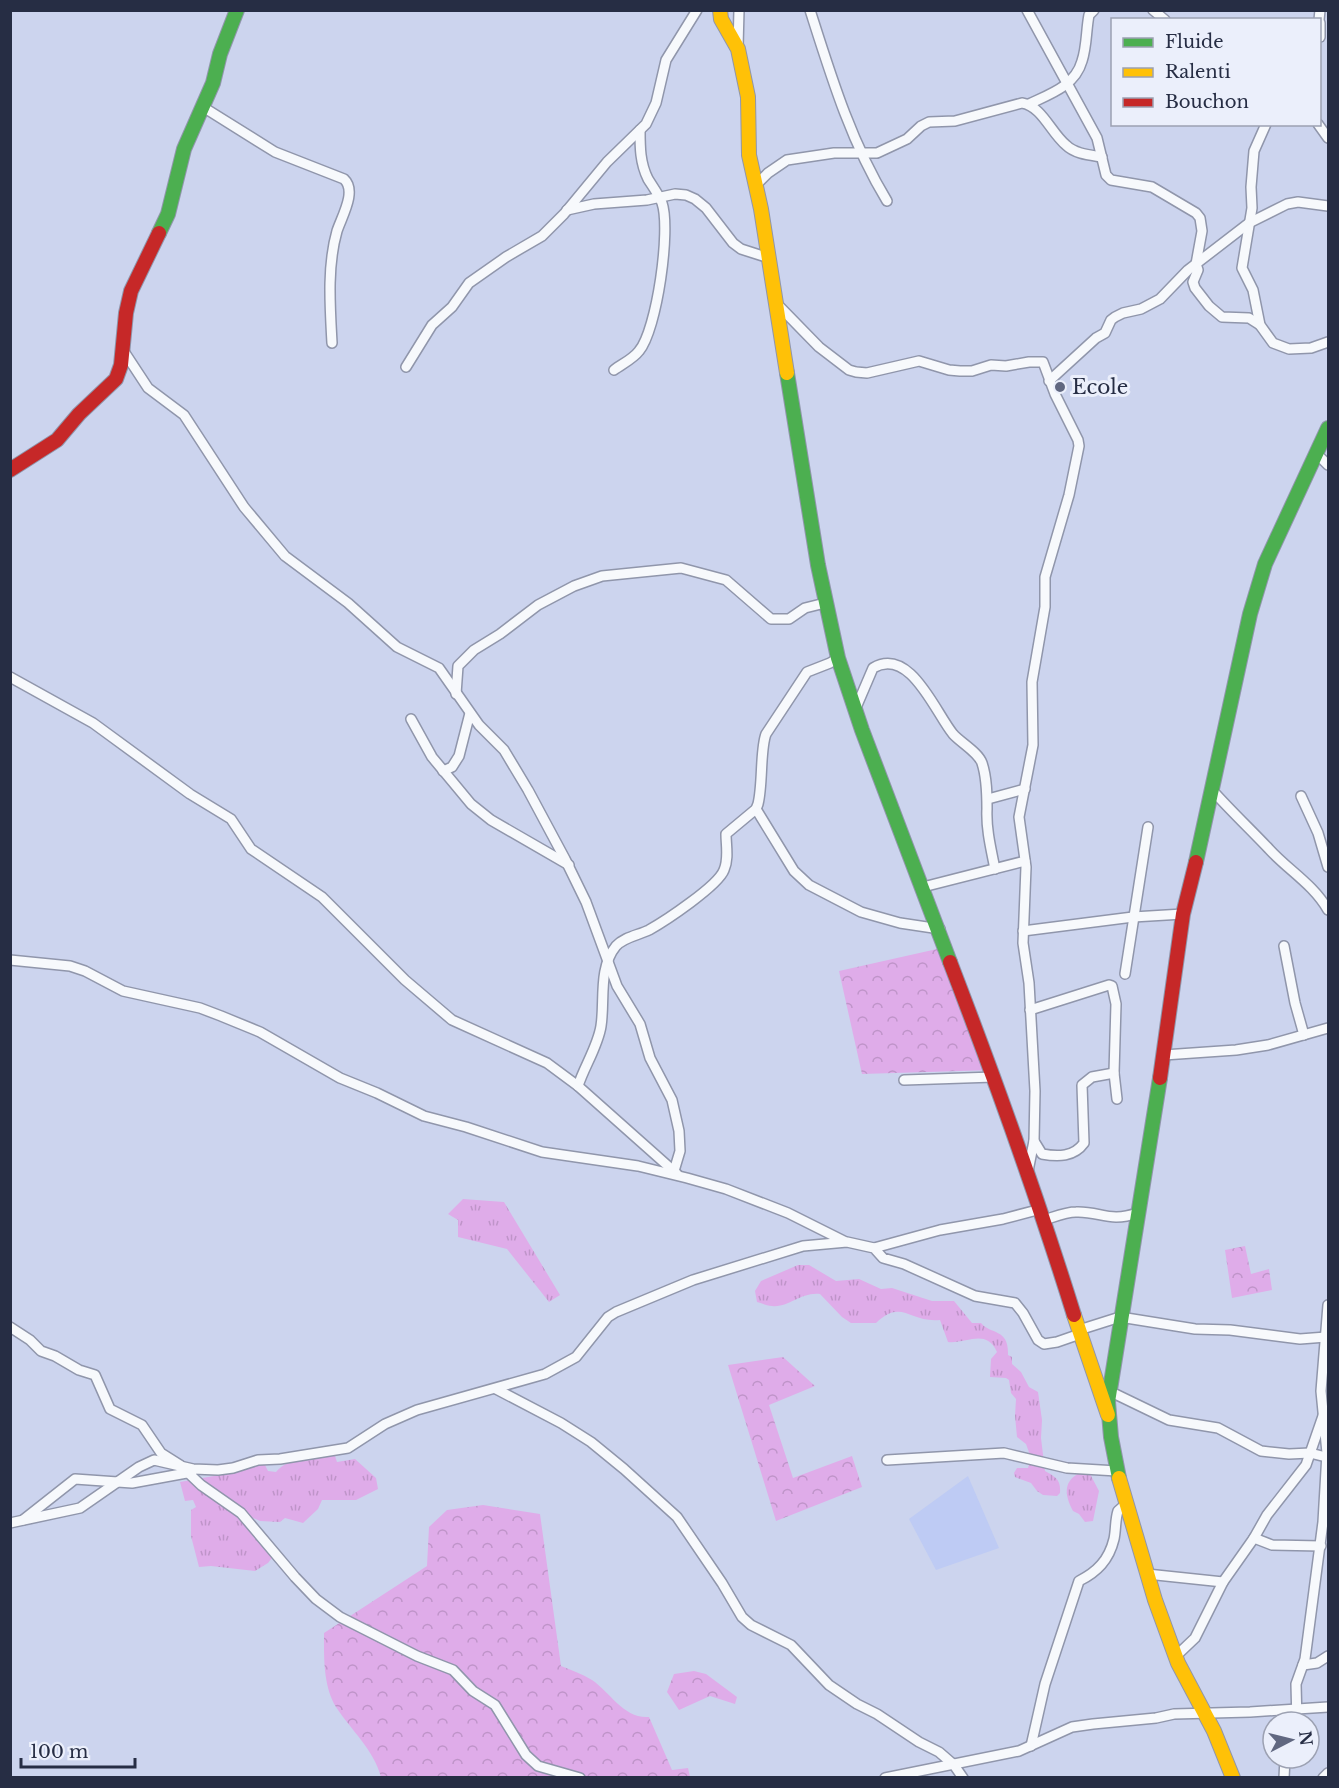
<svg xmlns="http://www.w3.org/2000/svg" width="1339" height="1788" viewBox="0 0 1339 1788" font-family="'Libre Baskerville',serif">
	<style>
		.built { fill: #becbf4 }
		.grass { fill: url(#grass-tufts) }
		.forest { fill: url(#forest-crowns) }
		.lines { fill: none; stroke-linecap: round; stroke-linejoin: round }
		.street-casing { stroke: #9096ab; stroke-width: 12 }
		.fast-casing { stroke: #9096ab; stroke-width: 16 }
		.slow-casing { stroke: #9096ab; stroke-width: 16 }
		.jam-casing { stroke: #9096ab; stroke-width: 16 }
		.street { stroke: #f7f9fc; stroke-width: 9 }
		.fast { stroke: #4caf50; stroke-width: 14 }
		.slow { stroke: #ffc107; stroke-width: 14 }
		.jam { stroke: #c62828; stroke-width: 14 }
		.poi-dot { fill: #606780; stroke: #ebeffb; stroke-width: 2 }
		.labels { text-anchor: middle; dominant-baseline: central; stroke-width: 6; stroke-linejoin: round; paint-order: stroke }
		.poi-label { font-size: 20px; fill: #262d44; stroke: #ebeffb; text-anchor: start }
	</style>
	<defs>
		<pattern id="grass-tufts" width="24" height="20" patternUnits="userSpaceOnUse" patternTransform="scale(1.5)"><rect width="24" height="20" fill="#dface9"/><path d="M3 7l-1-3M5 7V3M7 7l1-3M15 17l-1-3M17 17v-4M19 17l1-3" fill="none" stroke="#bf94c9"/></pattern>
		<pattern id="forest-crowns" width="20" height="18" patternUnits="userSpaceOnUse" patternTransform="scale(1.5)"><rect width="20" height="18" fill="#dface9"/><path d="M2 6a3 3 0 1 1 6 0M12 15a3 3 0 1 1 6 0" fill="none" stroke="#bf94c9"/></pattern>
	</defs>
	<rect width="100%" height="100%" fill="#ccd4ee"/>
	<polygon class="built" points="968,1476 999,1548 936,1570 909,1519"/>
	<g class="grass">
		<polygon points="463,1199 504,1202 560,1295 549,1302 507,1249 458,1237 458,1220 448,1214"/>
		<path d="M798,1265H809L836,1281L859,1279L881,1289L892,1288L932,1301H954L972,1323H981C991,1335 1009,1328 1008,1355L1012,1357V1364L1021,1372L1029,1387L1038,1392L1042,1420L1041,1438L1045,1471C1056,1477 1061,1480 1060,1493L1057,1496L1043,1495L1037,1491L1031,1483L1015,1477L1014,1473L1017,1468H1028L1031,1458L1026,1444L1017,1437L1015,1416L1016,1399L1011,1393L1009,1380L1006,1378L990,1377L991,1359L997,1352C986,1328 967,1344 948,1342L940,1320C909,1323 902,1298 876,1323H851L842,1317L820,1294C800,1292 789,1308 772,1306C767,1306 762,1303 757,1302L755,1291L761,1281Z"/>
		<path d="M335,1456L337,1462L355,1459L376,1478L378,1489L356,1500H322L318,1509L303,1523L285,1518L280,1522L260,1521L242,1513L275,1554L268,1563L255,1571L211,1566L199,1567L191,1536V1510L196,1507L193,1500L185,1501L180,1482L225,1474L260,1465H265L268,1471L276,1472C289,1456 316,1458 335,1456Z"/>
		<path d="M1082,1472H1089L1099,1491L1093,1521L1085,1522L1079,1514L1073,1511C1064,1494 1063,1480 1082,1472Z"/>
	</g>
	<g class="forest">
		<polygon points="946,947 992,1070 862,1074 839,971"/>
		<polygon points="1245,1246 1251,1274 1269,1269 1272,1290 1232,1298 1225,1250"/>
		<polygon points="783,1357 815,1386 769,1405 793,1478 852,1456 862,1487 776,1521 728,1365"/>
		<path d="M483,1505L540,1514L561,1666C571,1670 582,1674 592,1680C610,1692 624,1719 649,1717L672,1770L688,1768L690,1777H381C374,1750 351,1730 336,1707C323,1686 324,1656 324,1633L427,1566L429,1527L447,1510Z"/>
		<polygon points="694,1671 706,1674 737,1697 735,1704 710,1696 679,1710 667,1692 674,1674"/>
	</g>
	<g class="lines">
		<defs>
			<g id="street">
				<path d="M810,10C831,76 851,142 887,201"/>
				<polyline points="1027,10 1097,138 1106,175 1111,180 1152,187 1196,213 1200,218 1202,231 1196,264 1198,270 1193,282 1195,288 1209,306 1222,317 1249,318 1260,325"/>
				<polyline points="1153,10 1165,20"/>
				<polyline points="1319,20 1320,10"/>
				<polyline points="1320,23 1320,37"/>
				<polyline points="738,47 739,10"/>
				<path d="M1029,104C1050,94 1075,86 1082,61C1087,46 1086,30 1089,15L1094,10"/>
				<path d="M203,107L275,152L344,179C357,191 342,216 337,231C327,266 330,306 332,343"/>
				<polyline points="1266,124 1254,151 1251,187 1252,208 1242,268 1253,290 1260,325 1273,343 1289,349 1311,348 1328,342"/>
				<polyline points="1318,124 1328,138"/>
				<path d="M756,185L768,173L787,160L834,153H877L907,139L921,126L929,122L955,121L1022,103C1042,106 1051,133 1066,145C1075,154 1090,155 1102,157"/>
				<polyline points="567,210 594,204 647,200 675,194 686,195 695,199 706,208 733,243 741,249 769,258"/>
				<polyline points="777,304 819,347 849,370 856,372 867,373 919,361 949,370 960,371 972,371 991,365 1006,366 1029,362 1043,362 1055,394 1078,440 1079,446 1069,495 1045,577 1045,607 1032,682 1033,745 1019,817 1026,867 1023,943 1029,983 1035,1091 1034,1141 1028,1171"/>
				<polyline points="123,350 148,388 184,415 244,507 285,556 348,603 397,647 439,668 479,725 504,750 528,790 565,859 586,902 617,986 640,1024 650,1058 672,1100 679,1131 680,1151 674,1171"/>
				<polyline points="406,367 432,325 452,307 469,283 506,257 542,236 564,214 607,162 646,124 656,103 666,60 697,10"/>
				<path d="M614,370C622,364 633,359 639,351C657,330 671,229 662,203C659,195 653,187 648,179C640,163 640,147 640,130"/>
				<polyline points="1049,381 1096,338 1105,333 1111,320 1115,317 1123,313 1141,309 1160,299 1188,270 1249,223 1287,204 1298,202 1328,206"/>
				<polyline points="1317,454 1328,465"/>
				<polyline points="10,677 93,723 190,794 231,819 251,849 322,897 405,980 452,1020 547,1063 578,1086 677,1174"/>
				<polyline points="456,694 458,666 474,650 500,634 538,605 574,586 602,576 681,568 726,580 771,619 789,619 805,608 825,603"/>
				<path d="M855,710L873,668C910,646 935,712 953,734C961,743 978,752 982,763C987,778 987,795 987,809C986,829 991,849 995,869"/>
				<polyline points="411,719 432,757 471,804 491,820 569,865"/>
				<polyline points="443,771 452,767 459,756 470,713"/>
				<path d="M1213,791C1231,811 1251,830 1269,849C1288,870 1313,884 1328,910"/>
				<polyline points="1301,796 1318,833 1328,867"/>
				<polyline points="988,799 1025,789"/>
				<polyline points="756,809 794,871 809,885 861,912 900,923 940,929"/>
				<polyline points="923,887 1025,861"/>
				<polyline points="1023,931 1133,917 1183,914"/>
				<polyline points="1284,946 1295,1003 1304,1035"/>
				<polyline points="10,960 70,966 85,971 123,991 200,1008 221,1016 260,1032 340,1078 377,1093 424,1116 466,1127 542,1152 638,1166 687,1178 726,1189 788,1213 844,1241"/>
				<polyline points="1125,974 1148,827"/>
				<polyline points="1030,1010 1109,985 1112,986 1116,1004 1114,1073 1117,1099"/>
				<polyline points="1164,1055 1236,1050 1268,1045 1328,1028"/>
				<polyline points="904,1080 994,1077"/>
				<path d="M578,1086C584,1067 598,1046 601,1026C605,1001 598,968 616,946C624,937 639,935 649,930C665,921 718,886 724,870C729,859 726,845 726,834L756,809L758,804C763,784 760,749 766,734L807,672L830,663L838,658"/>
				<path d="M1034,1141L1042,1154C1058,1157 1074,1157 1084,1143L1082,1085L1092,1077L1114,1073"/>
				<path d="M1044,1220C1054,1217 1066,1212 1076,1212C1100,1211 1110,1223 1137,1213"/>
				<polyline points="874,1248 940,1230 1003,1219 1041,1209"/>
				<polyline points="10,1327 30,1340 41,1351 55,1356 79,1370 95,1375 110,1409 142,1425 161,1453 180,1465 201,1485 241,1513 295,1577 316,1599 340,1617 417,1656 453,1670 473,1691 495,1705 526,1755 538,1766 580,1778"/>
				<polyline points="1079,1330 1120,1317 1195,1329 1230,1330 1300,1339 1326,1337"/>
				<polyline points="496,1389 561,1423 591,1442 624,1469 677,1517 722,1583 742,1617 751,1625 791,1645 829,1685 857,1704 877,1714 919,1742 939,1752 954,1765 963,1778"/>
				<polyline points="1109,1391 1169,1420 1218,1428 1261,1451 1289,1454 1310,1453 1326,1457"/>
				<polyline points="887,1460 1004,1453 1067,1468 1117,1471"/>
				<polyline points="23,1520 75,1479 132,1483 192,1472"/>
				<polyline points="10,1523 80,1508 139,1467 154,1460 193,1469 218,1470 233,1468 258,1460 280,1459 348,1448 385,1424 417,1410 545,1374 576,1357 608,1317 616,1312 693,1280 803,1246 847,1242 874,1248 883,1258 904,1264 975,1296 1015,1303 1023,1313 1038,1340 1044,1344 1057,1342 1080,1334"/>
				<polyline points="1254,1538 1272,1545 1321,1546"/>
				<polyline points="1147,1574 1223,1582"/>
				<polyline points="1175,1657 1195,1638 1223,1582 1254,1538 1267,1515 1306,1465 1323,1416"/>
				<polyline points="1303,1665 1317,1663 1328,1656"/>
				<polyline points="1297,1722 1296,1684 1305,1659 1323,1522 1327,1453 1321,1391 1328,1305"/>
				<path d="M1031,1746L1045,1684L1079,1581C1097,1572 1109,1560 1114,1539C1116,1530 1115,1520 1118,1511L1126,1504"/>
				<polyline points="885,1778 1019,1751 1072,1727 1093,1724 1156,1718 1174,1714 1250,1712 1328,1707"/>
				<polyline points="1284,1778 1285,1758"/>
				<polyline points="1323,1778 1328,1773"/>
			</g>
			<g id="fast">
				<polyline points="159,233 168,214 184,149 213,83 220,54 237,10"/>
				<polyline points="787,373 818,565 838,658 862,730 950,962"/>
				<polyline points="1196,862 1250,614 1265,564 1328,428"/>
				<polyline points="1119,1478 1111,1437 1108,1402 1160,1078"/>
			</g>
			<g id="slow">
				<polyline points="720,10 721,19 738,49 748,97 749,155 761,209 787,373"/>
				<polyline points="1074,1315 1108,1415"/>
				<polyline points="1119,1478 1155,1600 1178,1663 1214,1731 1233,1778"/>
			</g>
			<g id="jam">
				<polyline points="10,470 57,440 79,414 116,379 121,365 126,313 131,291 159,233"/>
				<path d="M950,962C995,1079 1037,1196 1074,1315"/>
				<polyline points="1160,1078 1183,914 1196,862"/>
			</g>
		</defs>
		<use href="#street" class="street-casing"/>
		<use href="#fast" class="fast-casing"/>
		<use href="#slow" class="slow-casing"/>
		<use href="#jam" class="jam-casing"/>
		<use href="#street" class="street"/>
		<use href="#fast" class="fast"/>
		<use href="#slow" class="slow"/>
		<use href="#jam" class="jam"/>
	</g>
	<circle class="poi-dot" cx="1060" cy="387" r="6"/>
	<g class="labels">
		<g class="poi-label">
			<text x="1072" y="387">Ecole</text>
		</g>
	</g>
	<rect width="1339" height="1788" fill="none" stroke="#262d44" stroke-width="24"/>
	<rect x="1111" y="18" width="210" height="108" fill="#ebeffb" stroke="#9ca1b2" stroke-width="1.5"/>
	<rect x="1123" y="38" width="30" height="9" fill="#4caf50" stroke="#9ca1b2" stroke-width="1.5"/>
	<text x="1165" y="48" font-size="18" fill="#262d44">Fluide</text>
	<rect x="1123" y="68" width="30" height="9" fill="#ffc107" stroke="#9ca1b2" stroke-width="1.5"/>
	<text x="1165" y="78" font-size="18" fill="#262d44">Ralenti</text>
	<rect x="1123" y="98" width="30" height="9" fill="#c62828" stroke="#9ca1b2" stroke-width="1.5"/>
	<text x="1165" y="108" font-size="18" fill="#262d44">Bouchon</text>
	<g transform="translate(1291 1740) rotate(83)"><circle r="28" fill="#ebeffb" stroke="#9ca1b2" stroke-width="1.5"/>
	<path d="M0-4.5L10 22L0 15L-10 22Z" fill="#606780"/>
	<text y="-9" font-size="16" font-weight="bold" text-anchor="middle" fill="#262d44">N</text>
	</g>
	<path d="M21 1758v9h114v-9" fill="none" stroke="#262d44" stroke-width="3"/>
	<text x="30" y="1758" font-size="18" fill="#262d44" stroke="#ebeffb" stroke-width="4.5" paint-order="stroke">100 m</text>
</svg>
